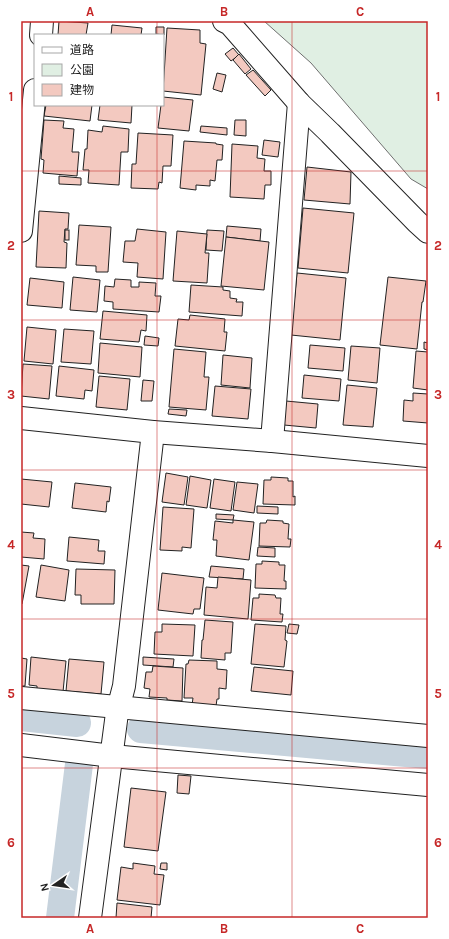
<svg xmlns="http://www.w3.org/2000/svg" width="449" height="939" viewBox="0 0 449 939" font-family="Karla,'Noto Sans JP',sans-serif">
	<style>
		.green { fill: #e0efe3; stroke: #6f6f6f }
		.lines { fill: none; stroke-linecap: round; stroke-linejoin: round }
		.canal { stroke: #c7d3dd; stroke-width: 28 }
		.building { fill: #f3c9c0; stroke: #222 }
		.minor-casing { stroke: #222; stroke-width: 24 }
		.minor { stroke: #fff; stroke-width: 22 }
		.grid { fill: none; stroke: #c62828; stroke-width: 1; stroke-opacity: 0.55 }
		.neatline { fill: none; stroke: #c62828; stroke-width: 1.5 }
		.grid-label { font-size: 13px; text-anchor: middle; font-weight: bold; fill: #c62828 }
	</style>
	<rect width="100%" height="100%" fill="#fff"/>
	<polygon class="green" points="264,21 428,21 428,189 411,179 311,63"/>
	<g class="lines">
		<g class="canal">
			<polyline points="21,717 77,723"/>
			<polyline points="141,729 428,755"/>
			<polyline points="60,918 79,764"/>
		</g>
	</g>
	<g class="building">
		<polygon points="59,21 88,23 86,35 58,35"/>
		<polygon points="112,25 142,28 141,35 111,35"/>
		<polygon points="156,27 164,27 164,35 156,34"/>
		<polygon points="167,28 200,30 200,43 206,44 201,95 163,91"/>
		<polygon points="233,48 239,55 231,61 225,54"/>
		<polygon points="239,54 251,69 245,74 233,60"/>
		<polygon points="253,70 271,90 265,96 246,75"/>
		<polygon points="217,73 226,75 222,92 213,89"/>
		<polygon points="163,97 193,100 189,131 158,128 161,105 163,105"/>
		<polygon points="46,105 92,105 90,121 44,116"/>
		<polygon points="100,105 132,105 131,123 98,120"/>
		<polygon points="44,120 64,121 63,128 74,129 72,152 79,152 77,176 43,173 44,160 41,159"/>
		<polygon points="235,120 246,120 246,136 234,135"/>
		<polygon points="103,126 129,129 128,152 121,152 119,185 88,183 89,170 83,170 85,149 87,149 88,130 102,132"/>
		<polygon points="201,126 227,128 227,135 200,132"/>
		<polygon points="138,133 173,135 171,166 163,166 162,183 159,182 158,189 131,188 132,164 136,164"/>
		<polygon points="264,140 280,142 278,157 262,155"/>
		<polygon points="184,141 216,143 216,144 223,145 222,160 217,160 215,181 210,180 210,186 196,185 196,190 180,188"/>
		<polygon points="232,144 258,146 257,158 265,159 264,171 271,171 271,185 265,185 264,199 230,197"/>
		<polygon points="307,167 351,172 350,204 304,200"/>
		<polygon points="59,176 81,178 81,185 59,184"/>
		<polygon points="303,208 354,213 348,273 298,268"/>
		<polygon points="39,211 69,213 68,229 65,229 64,242 67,243 66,268 36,267"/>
		<polygon points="79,225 111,227 108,272 96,272 96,266 76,265"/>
		<polygon points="227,226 261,229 260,241 226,237"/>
		<polygon points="137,229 166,232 163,279 137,277 138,263 123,262 125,241 135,241"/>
		<rect x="65" y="230" width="4" height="10"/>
		<polygon points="207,230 224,231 222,251 206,250"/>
		<polygon points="177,231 207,234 205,253 209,253 207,283 173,281"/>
		<polygon points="226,237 269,242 264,290 221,286"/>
		<polygon points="297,273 346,278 340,340 291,335"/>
		<polygon points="73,277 100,280 97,312 70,310"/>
		<polygon points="388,277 426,281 423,302 422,302 417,349 380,345"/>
		<polygon points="30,278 64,282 62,308 27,305"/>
		<polygon points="115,279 131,280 131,287 139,287 139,282 156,283 155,296 161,296 159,312 113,309 113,302 104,301 105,286 114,287"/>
		<polygon points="191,285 223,287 223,290 230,291 230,298 237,299 236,302 243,302 242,316 189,312"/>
		<polygon points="103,311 147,315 146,331 141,330 139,342 100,339"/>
		<polygon points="190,315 225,319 224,332 227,332 225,351 175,346 178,319 189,320"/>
		<polygon points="27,327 56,330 53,364 24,361"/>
		<polygon points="64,329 94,331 91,364 61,362"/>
		<polygon points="145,336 159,338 158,346 144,345"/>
		<polygon points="424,342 428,343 428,350 424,349"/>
		<polygon points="100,343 142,347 140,377 98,373"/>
		<polygon points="310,345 345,348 343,371 308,368"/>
		<polygon points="351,346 380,348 377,383 348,380"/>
		<polygon points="174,349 206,352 204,377 209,377 206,410 169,407"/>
		<polygon points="416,351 428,352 428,390 413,388"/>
		<polygon points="223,355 252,358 250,388 221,385"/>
		<polygon points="23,364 52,366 49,399 21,396"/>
		<polygon points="59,366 94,370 92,391 85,390 84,399 56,396"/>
		<polygon points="304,375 341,379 339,401 302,398"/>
		<polygon points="99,376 130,379 127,410 96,407"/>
		<polygon points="143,380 154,381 152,401 141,401"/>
		<polygon points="347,385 377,388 373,427 343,425"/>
		<polygon points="215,386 251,389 248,419 212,416"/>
		<polygon points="413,393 428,394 428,423 403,421 404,400 413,401"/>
		<polygon points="286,401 318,404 316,428 284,425"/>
		<polygon points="169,409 187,410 186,416 168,414"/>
		<polygon points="166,473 188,477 184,505 162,502"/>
		<polygon points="190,476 211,480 207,508 186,505"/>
		<polygon points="271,477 288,478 288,481 293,481 293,497 295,496 295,505 263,504 264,480 271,480"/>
		<polygon points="21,479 52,482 49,507 21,504"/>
		<polygon points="214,479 235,482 231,511 210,508"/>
		<polygon points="237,482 258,484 254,513 233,510"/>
		<polygon points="75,483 111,487 109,502 107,501 106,512 72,508"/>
		<polygon points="257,506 278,507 278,514 257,513"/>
		<polygon points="163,507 194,509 191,548 182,547 182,551 160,550"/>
		<polygon points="216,514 234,515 233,520 216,519"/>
		<polygon points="233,520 254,522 249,560 216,556 217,540 213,540 215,521 233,523"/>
		<polygon points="267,520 283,521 283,523 289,524 288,539 291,539 290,547 259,546 260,523 266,523"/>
		<polygon points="21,532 34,533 33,538 45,539 44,559 21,557"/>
		<polygon points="69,537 99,540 98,551 105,551 104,564 67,561"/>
		<polygon points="258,547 275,548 275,557 257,556"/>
		<polygon points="262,561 279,562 279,565 285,565 284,581 286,581 286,589 255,588 256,564 262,564"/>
		<polygon points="21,565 29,566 22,604 21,604"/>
		<polygon points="41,565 69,570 65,601 36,597"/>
		<polygon points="211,566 244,569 243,579 209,577"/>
		<polygon points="76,569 115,570 114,604 81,604 81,595 75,595"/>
		<polygon points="162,573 204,578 200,609 194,609 193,614 158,610"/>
		<polygon points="218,577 251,580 248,619 204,615 206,587 217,588"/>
		<polygon points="259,594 275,595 276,598 281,598 280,614 283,614 282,622 251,620 253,598 259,598"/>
		<polygon points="205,620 233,622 231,653 225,653 225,660 201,658 202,640 203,640"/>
		<polygon points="162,624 195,625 193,656 154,654 155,632 162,632"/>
		<polygon points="255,624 286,626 285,640 287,641 284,667 251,664"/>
		<polygon points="289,624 299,625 297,634 287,633"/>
		<polygon points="31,657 66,661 63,692 37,689 37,686 29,685"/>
		<polygon points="143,657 174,659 173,667 143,665"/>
		<polygon points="21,658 27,659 25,686 21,686"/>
		<polygon points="69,659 104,662 101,694 66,691"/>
		<polygon points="189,660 217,661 217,669 227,670 226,689 219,688 219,699 217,699 216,706 192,705 193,698 184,698 186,664 188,664"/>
		<polygon points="153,666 183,668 182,701 167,700 167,698 149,697 150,689 144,688 146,672 152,672"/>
		<polygon points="254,667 293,671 291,695 251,691"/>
		<polygon points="178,775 191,776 189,794 177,793"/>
		<polygon points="131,788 166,792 158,851 124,847"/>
		<polygon points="133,863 155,866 154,874 164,875 160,905 117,900 121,867 133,869"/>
		<polygon points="161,863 167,863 167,870 160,869"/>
		<polygon points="117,903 152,907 151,918 116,918"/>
	</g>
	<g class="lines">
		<defs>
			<g id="minor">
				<polyline points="224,21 230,24 299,103 330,133 417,222 428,232"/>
				<polyline points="41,35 42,21"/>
				<polyline points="21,231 35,90"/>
				<polyline points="21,418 153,432 272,441 428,456"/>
				<polyline points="272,441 299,103"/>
				<polyline points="21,698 428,736"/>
				<polyline points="21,745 112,756 428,785"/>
				<polyline points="90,918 117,713 124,686 153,432"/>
			</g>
		</defs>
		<use href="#minor" class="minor-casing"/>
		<use href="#minor" class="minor"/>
	</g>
	<path class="grid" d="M157,21V35M292,21V918M157,105V918M21,171H428M21,320H428M21,470H428M21,619H428M21,768H428"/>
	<rect width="449" height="939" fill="none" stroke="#ffffff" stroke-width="44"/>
	<rect x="34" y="34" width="130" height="72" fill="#ffffff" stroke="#a7a7a7"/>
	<rect x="42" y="47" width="20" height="6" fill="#ffffff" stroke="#a7a7a7"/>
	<text x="70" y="54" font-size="12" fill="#222222">道路</text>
	<rect x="42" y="64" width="20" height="12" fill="#e0efe3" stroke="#a7a7a7"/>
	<text x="70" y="74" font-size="12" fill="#222222">公園</text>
	<rect x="42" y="84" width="20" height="12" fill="#f3c9c0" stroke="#a7a7a7"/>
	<text x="70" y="94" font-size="12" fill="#222222">建物</text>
	<g transform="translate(54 885) rotate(257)" stroke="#ffffff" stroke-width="3" paint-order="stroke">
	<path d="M0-3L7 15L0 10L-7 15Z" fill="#222222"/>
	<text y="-6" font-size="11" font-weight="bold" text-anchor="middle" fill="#222222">N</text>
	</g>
	<rect x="22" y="22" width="405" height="895" class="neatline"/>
	<g class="grid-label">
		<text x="90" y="16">A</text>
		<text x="224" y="16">B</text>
		<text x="360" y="16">C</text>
		<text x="11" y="101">1</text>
		<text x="438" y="101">1</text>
		<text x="11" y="250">2</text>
		<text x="438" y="250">2</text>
		<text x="11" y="399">3</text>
		<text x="438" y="399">3</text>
		<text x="11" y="549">4</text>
		<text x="438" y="549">4</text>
		<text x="11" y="698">5</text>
		<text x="438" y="698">5</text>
		<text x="11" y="847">6</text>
		<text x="438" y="847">6</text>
		<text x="90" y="933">A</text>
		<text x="224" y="933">B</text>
		<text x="360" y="933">C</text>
	</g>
</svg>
